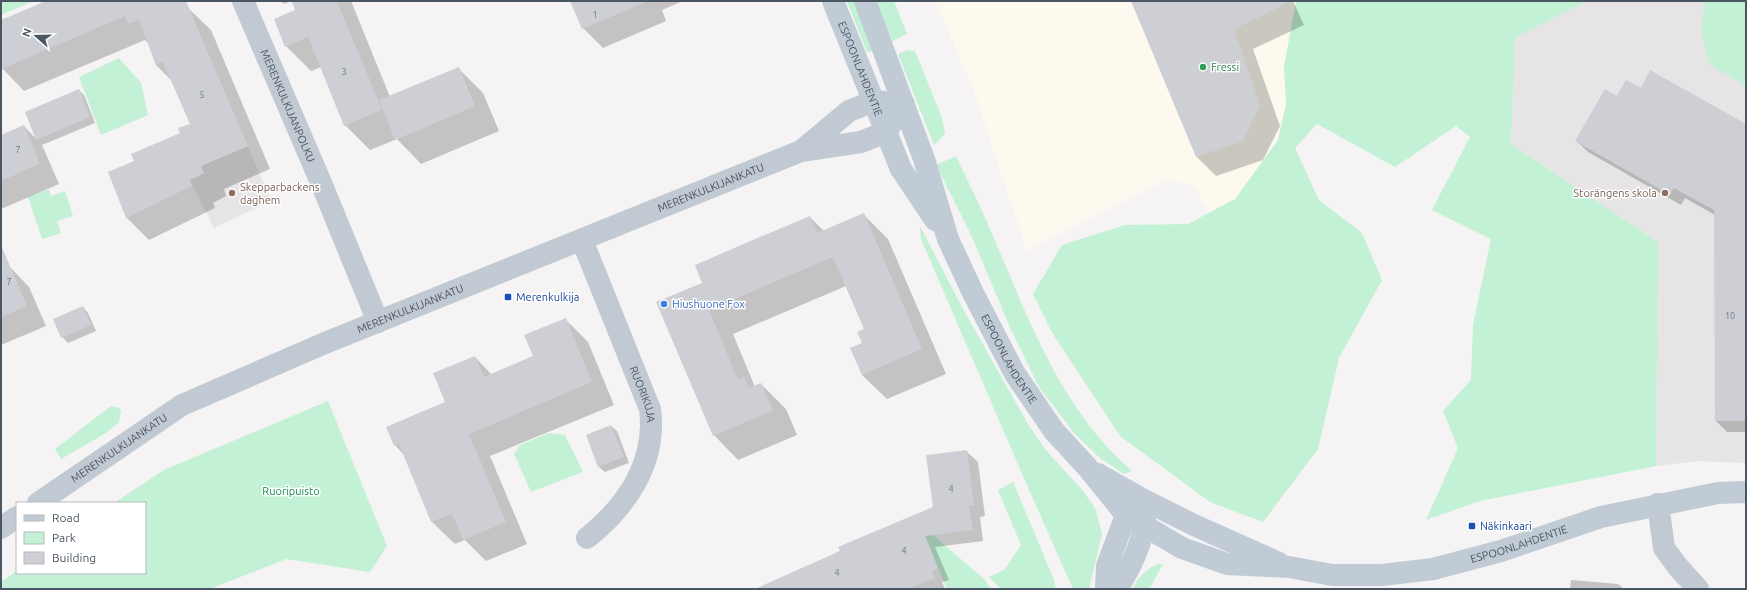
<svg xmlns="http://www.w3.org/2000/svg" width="1747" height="590" viewBox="0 0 1747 590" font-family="Ubuntu,sans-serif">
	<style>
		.commercial { fill: #fdf9ef }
		.education { fill: #e6e4e5 }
		.green { fill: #c3f1d5 }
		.shadow { fill: #0003 }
		.building { fill: #cdcfd5 }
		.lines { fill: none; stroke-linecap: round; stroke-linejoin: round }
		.street { stroke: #c1cad2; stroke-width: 22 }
		.secondary { stroke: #c1cbd6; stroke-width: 22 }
		.leisure-dot { fill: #2e9e5b; stroke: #fff; stroke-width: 1.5 }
		.education-dot { fill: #8d6e63; stroke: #fff; stroke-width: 1.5 }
		.transit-dot { fill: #1a4fb4; stroke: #fff; stroke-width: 1.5 }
		.shop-dot { fill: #3f7fe0; stroke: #fff; stroke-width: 1.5 }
		.labels { text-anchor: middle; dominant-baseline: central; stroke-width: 3; stroke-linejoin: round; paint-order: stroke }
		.number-label { font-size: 9px; fill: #6b747e }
		.leisure-label { font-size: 11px; fill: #27864d; stroke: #fff; text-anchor: start }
		.street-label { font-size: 11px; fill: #4a5661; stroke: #fff }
		.education-label { font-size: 11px; fill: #785e54; stroke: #fff; text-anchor: start }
		.transit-label { font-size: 11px; fill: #164399; stroke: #fff; text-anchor: start }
		.shop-label { font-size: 11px; fill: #366cbe; stroke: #fff; text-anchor: start }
		.park-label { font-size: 11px; fill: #17864f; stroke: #fff }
	</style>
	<rect width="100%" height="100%" fill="#f5f3f3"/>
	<polygon class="commercial" points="935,1 1296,1 1284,67 1286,104 1278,140 1235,199 1210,212 1193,186 1169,180 1027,251 974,91"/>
	<g class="education">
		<polygon points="1587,1 1746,1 1746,463 1698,461 1656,466 1658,242 1511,144 1515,38"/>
		<polygon points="248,146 271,201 214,228 190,180 204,173 201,166"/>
	</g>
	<g class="green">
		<polygon points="1,1 34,1 1,15"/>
		<polygon points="847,1 854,1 872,47 872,51 868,52 866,50"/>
		<polygon points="875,1 894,1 907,34 891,42"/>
		<polygon points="1296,1 1587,1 1515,38 1511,144 1658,242 1656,466 1480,501 1426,520 1458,448 1443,411 1471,380 1473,325 1491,239 1432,210 1470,137 1456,126 1395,167 1317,124 1295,148 1319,200 1362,233 1382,280 1339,358 1318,449 1263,522 1210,502 1120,436 1051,331 1033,294 1062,245 1125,225 1188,224 1235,199 1278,140 1286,104 1284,67"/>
		<polygon points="1705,1 1746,1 1746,86 1710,65 1701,30"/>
		<polygon points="908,50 915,51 942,118 945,134 934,145 898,54"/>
		<polygon points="119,58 141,83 148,115 101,135 79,77"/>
		<path d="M956,156C967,180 979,203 989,227C1027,314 1058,407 1132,471L1124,474L1101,459L1075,434L1039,387L1012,332L972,237L936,165Z"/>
		<polygon points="49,189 51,196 65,191 73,216 57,221 61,233 42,239 28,197"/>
		<polygon points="920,226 963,309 1028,424 1045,449 1083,491 1095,508 1102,534 1089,589 1073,589 1023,476 921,239"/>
		<polygon points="328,401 387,546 370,572 286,559 210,589 1,589 1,582 17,571 17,573 145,573 145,503 114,503 164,470"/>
		<polygon points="111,406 119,408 121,412 119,422 106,433 61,459 55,449"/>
		<polygon points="549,433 565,435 583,472 531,492 514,454 520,445"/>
		<polygon points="1013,482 1054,580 1056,589 1001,589 989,577 1004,570 1021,545 998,490"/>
		<polygon points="920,524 984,579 991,589 947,589"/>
		<path d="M1158,564H1163L1150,588L1148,589H1133C1137,577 1147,569 1158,564Z"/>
	</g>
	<g class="shadow">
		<polygon points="48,1 179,1 188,8 211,30 270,169 224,189 226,196 213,203 215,208 149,240 126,217 135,161 181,134 191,124 172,81 156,65 148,43 145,40 24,91 1,67 1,21"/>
		<polygon points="280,1 291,1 284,4"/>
		<polygon points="293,1 351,1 390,97 458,68 483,93 499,131 421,164 397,139 370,150 345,125 321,67 311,71 286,46 297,11"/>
		<polygon points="571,1 683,1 662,10 666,21 603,48 583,28"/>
		<polygon points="1132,1 1293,1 1304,25 1253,49 1280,126 1263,160 1216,176 1197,157"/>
		<polygon points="1641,89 1746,126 1746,432 1727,432 1716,421 1715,215 1685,198 1681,205 1588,152 1577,141 1618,97"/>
		<polygon points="79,90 84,95 95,123 42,145 59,184 1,209 1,136 24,126 37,140 26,113"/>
		<polygon points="863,214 888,239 946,374 887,399 862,375 863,343 865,330 846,286 733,334 755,387 761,384 786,409 797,435 738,460 714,435 703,283 810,217 824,231"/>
		<polygon points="10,267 29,287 46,326 1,345 1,270"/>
		<polygon points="83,307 88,313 96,331 68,343 62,337"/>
		<polygon points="565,319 588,342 614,405 490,456 527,544 486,561 465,540 455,544 432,522 404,455 395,445 447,402 475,357 492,375 534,357"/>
		<polygon points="611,426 617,431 629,463 605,472 599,467 587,435"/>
		<polygon points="966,451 978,462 985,516 980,517 983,541 935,547 949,580 942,582 945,589 787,589 841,552 934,507"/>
		<polygon points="1571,580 1618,584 1624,589 1570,589"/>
	</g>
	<g class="building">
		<polygon points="46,1 186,1 248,146 201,166 204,173 190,180 192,186 126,218 108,172 134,161 131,154 180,133 178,128 190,124 163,62 156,65 139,20 128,24 125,16 1,69 1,20"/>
		<polygon points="292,1 337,1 382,110 344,126 308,37 285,47 274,19 295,10"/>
		<polygon points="570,1 648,1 582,29"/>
		<polygon points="1131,1 1292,1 1234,29 1260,105 1243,141 1196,157"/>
		<polygon points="459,67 475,106 395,140 379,100"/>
		<polygon points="1650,70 1746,124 1746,421 1715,421 1714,210 1674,188 1670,195 1575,141 1605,89 1617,96 1626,80 1641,88"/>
		<polygon points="79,89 90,117 36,140 25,112"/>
		<polygon points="24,125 40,164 1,181 1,135"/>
		<polygon points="864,213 922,349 862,375 850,348 862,343 857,332 864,329 833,257 709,310 738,380 744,377 749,388 761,383 773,410 713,436 656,302 702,283 695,265 753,240 810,216 817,233"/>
		<polygon points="1,245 27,306 1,317"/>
		<polygon points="83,306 91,325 61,338 53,319"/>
		<polygon points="566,318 592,382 469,434 506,522 463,540 452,514 431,522 399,444 394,446 386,427 445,402 433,373 475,356 484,377 533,356 524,335"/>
		<polygon points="611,425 624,457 598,467 586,435"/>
		<polygon points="967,450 974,505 969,506 973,530 925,536 938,568 932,571 935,578 908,589 755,589 840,551 838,547 933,507 926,455"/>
	</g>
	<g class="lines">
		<g class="street">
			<path id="s1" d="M243,1L322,185L378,322"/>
			<path id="s2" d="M582,240L650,409C657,462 627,506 587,538"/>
			<path id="s3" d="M38,503L182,405L325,343L801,151L861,142L886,132L904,104L874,101L849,111L801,151"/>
			<polyline points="1658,504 1664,548 1678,567 1698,589"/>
			<polyline points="1,528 17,517"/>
		</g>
		<g class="secondary">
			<path id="s4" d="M833,1L901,169L935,220"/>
			<path id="s5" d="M865,1L924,159L948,239L973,293L1015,374L1054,431L1088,468L1126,515L1182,548L1227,564L1289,567L1332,575H1382L1433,569L1501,551L1601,517L1718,493L1746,492"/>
			<polyline points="1098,474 1144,500 1194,525 1279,563"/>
			<polyline points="1106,589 1107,566 1126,515 1137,506"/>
			<path d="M1117,589C1131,567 1145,539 1145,513"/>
		</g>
	</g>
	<circle class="leisure-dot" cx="1203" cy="67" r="4"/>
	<g class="education-dot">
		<circle cx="232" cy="193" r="4"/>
		<circle cx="1665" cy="193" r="4"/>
	</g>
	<g class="transit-dot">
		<rect x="504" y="293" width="8" height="8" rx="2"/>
		<rect x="1468" y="522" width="8" height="8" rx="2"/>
	</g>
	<circle class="shop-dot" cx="664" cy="304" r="4"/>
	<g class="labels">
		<g class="number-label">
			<text x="595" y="15">1</text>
			<text x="344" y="72">3</text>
			<text x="202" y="95">5</text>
			<text x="18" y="150">7</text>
			<text x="9" y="282">7</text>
			<text x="1730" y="316">10</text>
			<text x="951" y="489">4</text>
			<text x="904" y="551">4</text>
			<text x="837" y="573">4</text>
		</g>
		<g class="leisure-label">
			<text x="1211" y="67">Fressi</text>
		</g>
		<g class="street-label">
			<text stroke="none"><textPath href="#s4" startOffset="73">ESPOONLAHDENTIE</textPath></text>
			<text stroke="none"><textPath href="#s1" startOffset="114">MERENKULKIJANPOLKU</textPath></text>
			<text stroke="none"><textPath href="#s3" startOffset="746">MERENKULKIJANKATU</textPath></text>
			<text stroke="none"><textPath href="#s3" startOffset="422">MERENKULKIJANKATU</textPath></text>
			<text stroke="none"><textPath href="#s5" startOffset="387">ESPOONLAHDENTIE</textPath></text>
			<text stroke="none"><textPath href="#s2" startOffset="166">RUORIKUJA</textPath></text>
			<text stroke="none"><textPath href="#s3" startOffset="98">MERENKULKIJANKATU</textPath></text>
			<text stroke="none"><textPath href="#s5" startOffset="992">ESPOONLAHDENTIE</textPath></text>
		</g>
		<g class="education-label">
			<text x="240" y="187">Skepparbackens<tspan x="240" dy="13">daghem</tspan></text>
			<text x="1657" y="193" text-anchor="end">Storängens skola</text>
		</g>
		<g class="transit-label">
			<text x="516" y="297">Merenkulkija</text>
			<text x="1480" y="526">Näkinkaari</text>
		</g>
		<g class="shop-label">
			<text x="672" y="304">Hiushuone Fox</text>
		</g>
		<g class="park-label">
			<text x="291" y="491">Ruoripuisto</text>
		</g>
	</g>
	<rect width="1747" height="590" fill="none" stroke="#4a5661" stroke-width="4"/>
	<rect x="16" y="502" width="130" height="72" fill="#ffffff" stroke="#b7bbc0"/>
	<rect x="24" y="515" width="20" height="6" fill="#c1cbd6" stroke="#b7bbc0"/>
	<text x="52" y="522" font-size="12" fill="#4a5661">Road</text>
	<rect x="24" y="532" width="20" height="12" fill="#c3f1d5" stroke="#b7bbc0"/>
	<text x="52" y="542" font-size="12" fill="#4a5661">Park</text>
	<rect x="24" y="552" width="20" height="12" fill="#cdcfd5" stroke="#b7bbc0"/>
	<text x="52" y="562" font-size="12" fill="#4a5661">Building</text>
	<g transform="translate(36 36) rotate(290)" stroke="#ffffff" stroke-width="3" paint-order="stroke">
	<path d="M0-3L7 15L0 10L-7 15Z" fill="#4a5661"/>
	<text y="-6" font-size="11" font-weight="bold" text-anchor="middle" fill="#4a5661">N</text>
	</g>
</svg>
